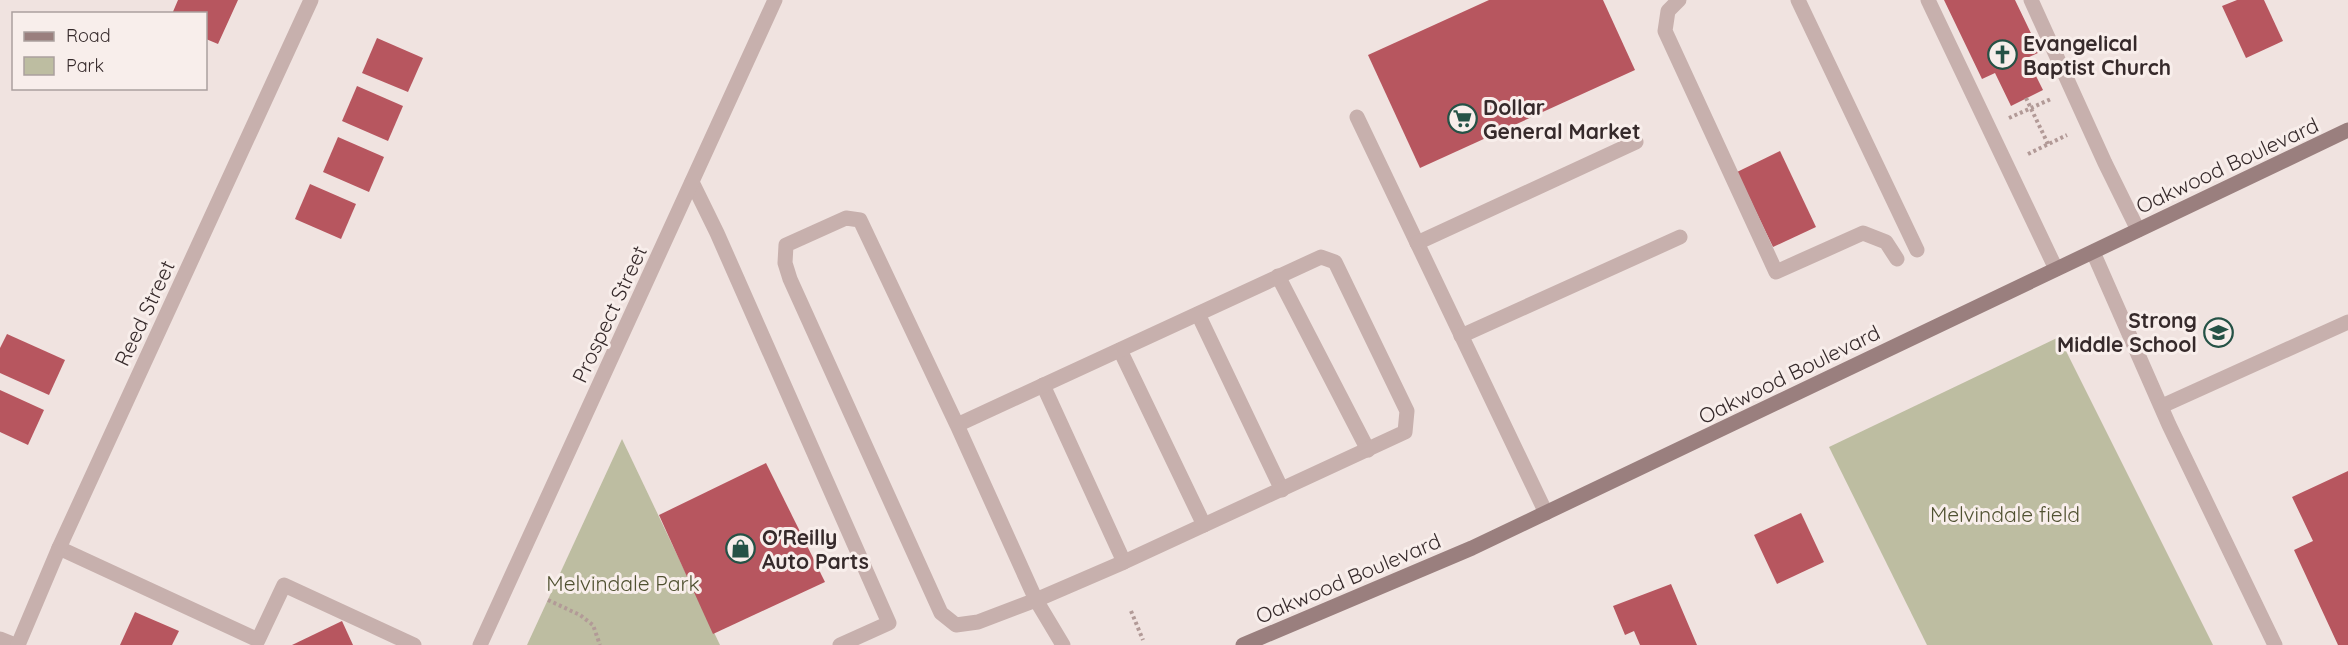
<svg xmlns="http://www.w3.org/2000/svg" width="2348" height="645" viewBox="0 0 2348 645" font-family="Quicksand,sans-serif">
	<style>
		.green { fill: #bdbda1 }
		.building { fill: #b7565f }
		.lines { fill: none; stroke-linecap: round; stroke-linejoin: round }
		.path { stroke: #b29a97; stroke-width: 4; stroke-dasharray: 3 3; stroke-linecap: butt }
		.lane { stroke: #c7b0ad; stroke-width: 15 }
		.street { stroke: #c7b0ad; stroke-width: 15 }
		.secondary { stroke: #9a7f7e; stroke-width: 15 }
		.labels { text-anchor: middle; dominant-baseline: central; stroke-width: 6; stroke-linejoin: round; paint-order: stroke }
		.poi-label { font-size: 21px; font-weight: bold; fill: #362a2b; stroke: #f8eeeb; text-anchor: start }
		.street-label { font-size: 21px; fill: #362a2b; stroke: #f8eeeb }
		.park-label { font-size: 21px; fill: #505131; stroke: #f8eeeb }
	</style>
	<rect width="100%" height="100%" fill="#f0e3e0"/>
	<g class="green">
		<polygon points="2059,337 2213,645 1927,645 1829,447"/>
		<polygon points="622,439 720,645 527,645"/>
	</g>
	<g class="building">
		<polygon points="178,0 238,0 218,44 206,39 206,14 172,14"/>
		<polygon points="1489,0 1603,0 1635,70 1420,168 1368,55"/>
		<polygon points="1944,0 2015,0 2040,52 2027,58 2043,90 2011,106 1995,73 1982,79"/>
		<polygon points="2237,0 2264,0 2283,41 2246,58 2222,6"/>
		<polygon points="377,38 423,58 408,92 362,73"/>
		<polygon points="357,86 403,106 388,141 342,121"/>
		<polygon points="338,137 384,157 369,192 323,172"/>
		<polygon points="1780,151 1816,227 1773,247 1737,172"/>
		<polygon points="310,184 356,204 341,239 295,219"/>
		<polygon points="7,334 65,360 49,395 0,373 0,348"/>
		<polygon points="0,390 44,410 28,445 0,432"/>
		<polygon points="766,463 825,582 713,634 659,515"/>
		<polygon points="2348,471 2348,645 2338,645 2294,550 2313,541 2292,497"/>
		<polygon points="1801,513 1824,562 1777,584 1754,535"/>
		<polygon points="1671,584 1697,645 1640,645 1634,631 1625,635 1613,606"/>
		<polygon points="135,612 179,631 172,645 120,645"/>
		<polygon points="342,621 353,645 292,645"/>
	</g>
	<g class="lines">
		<g class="path">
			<polyline points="2026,98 2048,144"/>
			<polyline points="2009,118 2051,99"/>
			<polyline points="2028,154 2067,135"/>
			<polyline points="548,600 580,615 593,625 600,645"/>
			<polyline points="1131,611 1143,640"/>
		</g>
		<g class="lane">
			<polyline points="1679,0 1668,11 1665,31 1776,272 1863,233 1886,242 1897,259"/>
			<polyline points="1798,0 1917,250"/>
			<polyline points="1928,0 2056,269"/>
			<polyline points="2031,0 2105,163 2138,230"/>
			<polyline points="1357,117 1546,513"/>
			<polyline points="692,182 717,233 889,623 840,645"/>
			<polyline points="1417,243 1636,142"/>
			<polyline points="2093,252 2169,425 2275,645"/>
			<polyline points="1278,276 1368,450"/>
			<polyline points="1198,314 1282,490"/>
			<polyline points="1461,336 1680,237"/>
			<polyline points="1120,350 1204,525"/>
			<polyline points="1043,385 1124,562"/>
			<polyline points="2162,406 2348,322"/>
			<polyline points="957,425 1036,600 1124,562 1405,432 1407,411 1335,262 1321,257 957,425 860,220 846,218 786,245 785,263 790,279 941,613 956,625 978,622 1036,600 1063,645"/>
			<polyline points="59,548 258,640 284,585 414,645"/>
			<polyline points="0,639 15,645"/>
		</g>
		<g class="street">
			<polyline points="18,645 59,548 311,0"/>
			<polyline points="480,645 775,0"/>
		</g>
		<polyline class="secondary" points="1243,645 1472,548 2348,130"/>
	</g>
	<defs>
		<symbol id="church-ring" viewBox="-11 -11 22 22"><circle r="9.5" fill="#f8eeeb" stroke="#255246" stroke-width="1.5"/><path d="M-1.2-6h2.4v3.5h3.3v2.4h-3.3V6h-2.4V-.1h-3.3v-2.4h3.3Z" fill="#255246"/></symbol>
		<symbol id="supermarket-ring" viewBox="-11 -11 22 22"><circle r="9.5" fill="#f8eeeb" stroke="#255246" stroke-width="1.5"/><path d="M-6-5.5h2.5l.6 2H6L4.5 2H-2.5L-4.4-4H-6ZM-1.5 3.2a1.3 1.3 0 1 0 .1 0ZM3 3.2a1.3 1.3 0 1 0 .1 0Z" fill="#255246"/></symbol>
		<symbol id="school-ring" viewBox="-11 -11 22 22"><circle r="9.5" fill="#f8eeeb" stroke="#255246" stroke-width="1.5"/><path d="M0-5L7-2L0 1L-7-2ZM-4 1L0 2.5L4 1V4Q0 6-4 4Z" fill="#255246"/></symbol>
		<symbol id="shop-ring" viewBox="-11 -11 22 22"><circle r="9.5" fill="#f8eeeb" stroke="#255246" stroke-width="1.5"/><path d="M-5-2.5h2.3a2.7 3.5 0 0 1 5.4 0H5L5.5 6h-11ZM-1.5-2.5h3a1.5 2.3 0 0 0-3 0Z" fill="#255246"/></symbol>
	</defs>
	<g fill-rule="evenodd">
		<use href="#church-ring" x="1986" y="38" width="33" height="33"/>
		<use href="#supermarket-ring" x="1446" y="102" width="33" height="33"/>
		<use href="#school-ring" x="2202" y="316" width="33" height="33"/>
		<use href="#shop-ring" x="724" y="532" width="33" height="33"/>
	</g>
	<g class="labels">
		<g class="poi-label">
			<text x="2023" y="43">Evangelical<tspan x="2023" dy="24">Baptist Church</tspan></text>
			<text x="1483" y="107">Dollar<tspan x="1483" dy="24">General Market</tspan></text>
			<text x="2197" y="320" text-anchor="end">Strong<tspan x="2197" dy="24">Middle School</tspan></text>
			<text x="762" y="537">O'Reilly<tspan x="762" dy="24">Auto Parts</tspan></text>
		</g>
		<g class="street-label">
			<text transform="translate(2227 165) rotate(-25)">Oakwood Boulevard</text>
			<text transform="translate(144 313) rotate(-65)">Reed Street</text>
			<text transform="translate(609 314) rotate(-65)">Prospect Street</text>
			<text transform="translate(1789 374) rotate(-26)">Oakwood Boulevard</text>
			<text transform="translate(1348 578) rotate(-23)">Oakwood Boulevard</text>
		</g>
		<g class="park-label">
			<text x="2005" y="514">Melvindale field</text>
			<text x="623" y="583">Melvindale Park</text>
		</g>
	</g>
	<rect x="12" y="12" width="195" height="78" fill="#f8eeeb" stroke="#aaa09e" stroke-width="1.5"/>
	<rect x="24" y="32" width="30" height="9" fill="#9a7f7e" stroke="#aaa09e" stroke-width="1.5"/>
	<text x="66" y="42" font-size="18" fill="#362a2b">Road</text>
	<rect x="24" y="57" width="30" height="18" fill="#bdbda1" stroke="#aaa09e" stroke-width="1.5"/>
	<text x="66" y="72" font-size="18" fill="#362a2b">Park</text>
</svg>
